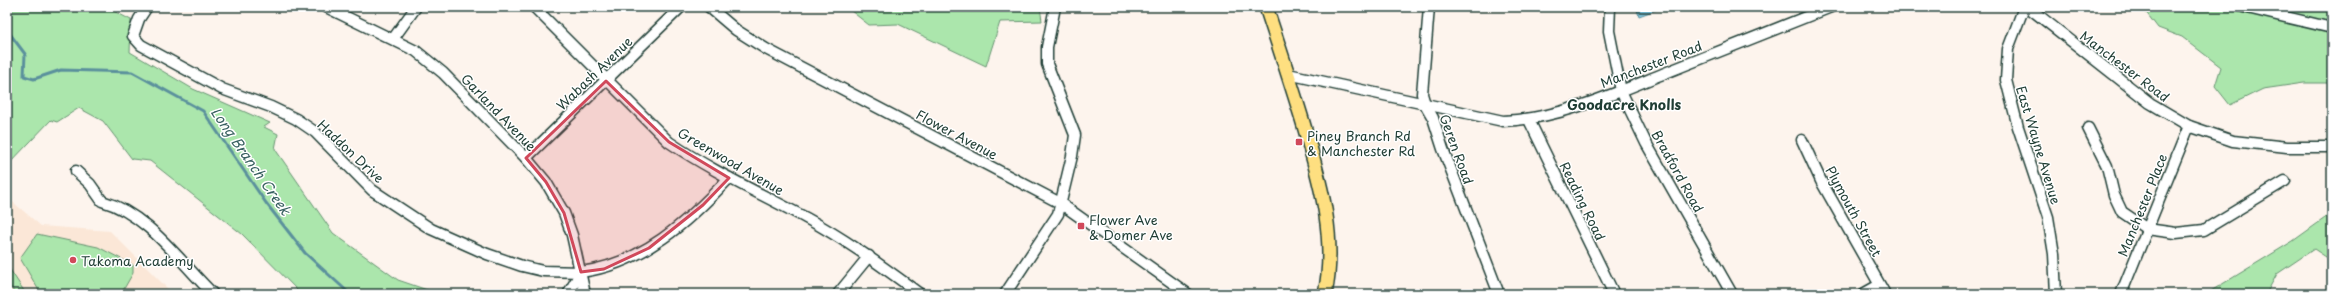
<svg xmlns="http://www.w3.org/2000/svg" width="2339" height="301" viewBox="0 0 2339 301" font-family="'Playpen Sans',sans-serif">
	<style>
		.built { fill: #fbe7d7 }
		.green { fill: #abe6ac; stroke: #659270 }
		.water { fill: #81c7e2; stroke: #5a909c }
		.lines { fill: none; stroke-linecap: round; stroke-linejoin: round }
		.stream { stroke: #5a909c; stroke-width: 3 }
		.minor-casing { stroke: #1f3d34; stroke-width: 13 }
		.major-casing { stroke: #1f3d34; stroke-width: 16 }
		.minor { stroke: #fff; stroke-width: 10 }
		.major { stroke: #fedf80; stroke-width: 13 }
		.marked { fill: #d1495b; fill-opacity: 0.2; stroke: #d1495b; stroke-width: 3; stroke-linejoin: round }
		.poi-dot { fill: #d1495b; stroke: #fff; stroke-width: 1.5 }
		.labels { text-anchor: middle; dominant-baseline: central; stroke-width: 3; stroke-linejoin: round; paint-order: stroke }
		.street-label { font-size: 13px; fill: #1f3d34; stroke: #fff }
		.poi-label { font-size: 13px; fill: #1f3d34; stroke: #fff; text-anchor: start }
		.neighbourhood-label { font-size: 14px; font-weight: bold; fill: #1f3d34; stroke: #fff }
		.water-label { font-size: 14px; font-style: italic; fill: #386060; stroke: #fff }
	</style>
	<rect width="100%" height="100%" fill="#fdf4ed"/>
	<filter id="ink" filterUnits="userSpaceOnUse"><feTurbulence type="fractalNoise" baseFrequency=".025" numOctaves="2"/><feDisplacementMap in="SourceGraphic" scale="8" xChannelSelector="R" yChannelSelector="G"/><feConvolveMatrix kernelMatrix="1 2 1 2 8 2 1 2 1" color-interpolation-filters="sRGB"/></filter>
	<g filter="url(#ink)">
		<polygon class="built" points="7,197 41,226 110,231 168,289 163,294 7,294"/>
		<g class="green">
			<polygon points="7,7 106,7 131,20 130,52 193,89 270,123 264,127 278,134 275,149 333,233 398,280 439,294 301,294 242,234 150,161 132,159 103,121 79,108 57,122 51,120 7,166"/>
			<polygon points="846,7 1040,7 1042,21 1000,22 986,66 898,24 869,25"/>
			<polygon points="2142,7 2332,7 2332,83 2304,83 2263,89 2230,105 2215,86 2221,67 2182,37 2158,28"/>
			<polygon points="2332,213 2332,261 2314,249 2277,274 2266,294 2206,294 2293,241"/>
			<polygon points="37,234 98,247 133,265 133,273 121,294 41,294 20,258"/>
			<polygon points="7,265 26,294 15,294 7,281"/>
		</g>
		<polygon class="water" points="1636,7 1661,7 1661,8 1639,16"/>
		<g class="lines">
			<polyline class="stream" points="7,30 25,54 24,76 34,79 61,70 132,72 203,111 266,203 305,253 350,294"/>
			<defs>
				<g id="minor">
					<polyline points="147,7 139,19 133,36 141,45 222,89 271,107 296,119 315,132 372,190 431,229 487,254 522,266 543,271 581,272"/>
					<polyline points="326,7 416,51 443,73 526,158 546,182 564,213 572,235 585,294"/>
					<path d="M534,7L669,142C713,172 760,193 806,218C847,240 883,267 920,294"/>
					<polyline points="709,7 736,30 766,49 1060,203 1188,294"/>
					<polyline points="1429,7 1422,94 1425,104 1433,118 1443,149 1499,294"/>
					<polyline points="1610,7 1609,31 1621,91 1646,143 1732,294"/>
					<polyline points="2024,7 2008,49 2006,80 2018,127 2048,217 2054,254 2056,294"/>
					<polyline points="2028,7 2150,103 2189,126 2233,141 2287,147 2332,147"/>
					<polyline points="2243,7 2332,28"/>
					<polyline points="393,39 416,7"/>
					<path d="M1288,74L1503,121C1559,119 1613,94 1665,73C1720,51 1775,29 1831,7"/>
					<polyline points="1529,120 1614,294"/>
					<polyline points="2088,128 2107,166 2114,195 2122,212 2147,229 2176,233 2204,230 2285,181"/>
					<polyline points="1802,140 1821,181 1885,294"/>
					<polyline points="526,158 681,7"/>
					<path d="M76,171L90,184L102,201C148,214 180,262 213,294"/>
					<path d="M568,294L581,272C642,264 688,222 729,178"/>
					<polyline points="838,294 869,256"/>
					<polyline points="1005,294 1058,214 1072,156 1075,135 1047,64 1047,47 1055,7"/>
					<polyline points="1863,294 1879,285"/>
					<polyline points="2121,294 2189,126"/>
				</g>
				<path id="major" d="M1266,7C1279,47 1292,86 1304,126C1320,182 1337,236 1325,294"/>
			</defs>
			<use href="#minor" class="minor-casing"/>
			<use href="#major" class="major-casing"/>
			<use href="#minor" class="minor"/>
			<use href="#major" class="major"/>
		</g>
	</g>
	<path class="marked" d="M606,81L669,142L729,178L703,205L649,248L604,269L581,272L564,213L546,182L526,158Z"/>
	<g class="poi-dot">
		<rect x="1295" y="138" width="8" height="8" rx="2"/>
		<rect x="1077" y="222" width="8" height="8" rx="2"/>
		<circle cx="73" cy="260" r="4"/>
	</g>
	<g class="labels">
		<g class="street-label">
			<text transform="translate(1651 64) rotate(-21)">Manchester Road</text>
			<text transform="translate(2125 66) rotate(37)">Manchester Road</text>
			<text transform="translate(594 73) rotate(-44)">Wabash Avenue</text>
			<text transform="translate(499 112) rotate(46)">Garland Avenue</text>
			<text transform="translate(957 134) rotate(28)">Flower Avenue</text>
			<text transform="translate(2039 145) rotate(73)">East Wayne Avenue</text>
			<text transform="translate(1457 149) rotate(70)">Geren Road</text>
			<text transform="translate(351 151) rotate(43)">Haddon Drive</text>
			<text transform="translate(731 161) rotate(30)">Greenwood Avenue</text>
			<text transform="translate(1678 171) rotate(61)">Bradford Road</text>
			<text transform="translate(1583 201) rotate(64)">Reading Road</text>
			<text transform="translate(2142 205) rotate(-68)">Manchester Place</text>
			<text transform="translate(1854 211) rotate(61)">Plymouth Street</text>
		</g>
		<g class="poi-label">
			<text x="1307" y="135">Piney Branch Rd<tspan x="1307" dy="15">&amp; Manchester Rd</tspan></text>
			<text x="1089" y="219">Flower Ave<tspan x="1089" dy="15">&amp; Domer Ave</tspan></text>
			<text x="81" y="260">Takoma Academy</text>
		</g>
		<g class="neighbourhood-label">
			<text x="1624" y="104">Goodacre Knolls</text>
		</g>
		<g class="water-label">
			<text transform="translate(251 161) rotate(55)">Long Branch Creek</text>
		</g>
	</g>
	<rect width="2339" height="301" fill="none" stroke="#fff" stroke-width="24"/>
	<rect x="12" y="12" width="2315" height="277" fill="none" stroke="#1f3d34" stroke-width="1.5" filter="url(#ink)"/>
</svg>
